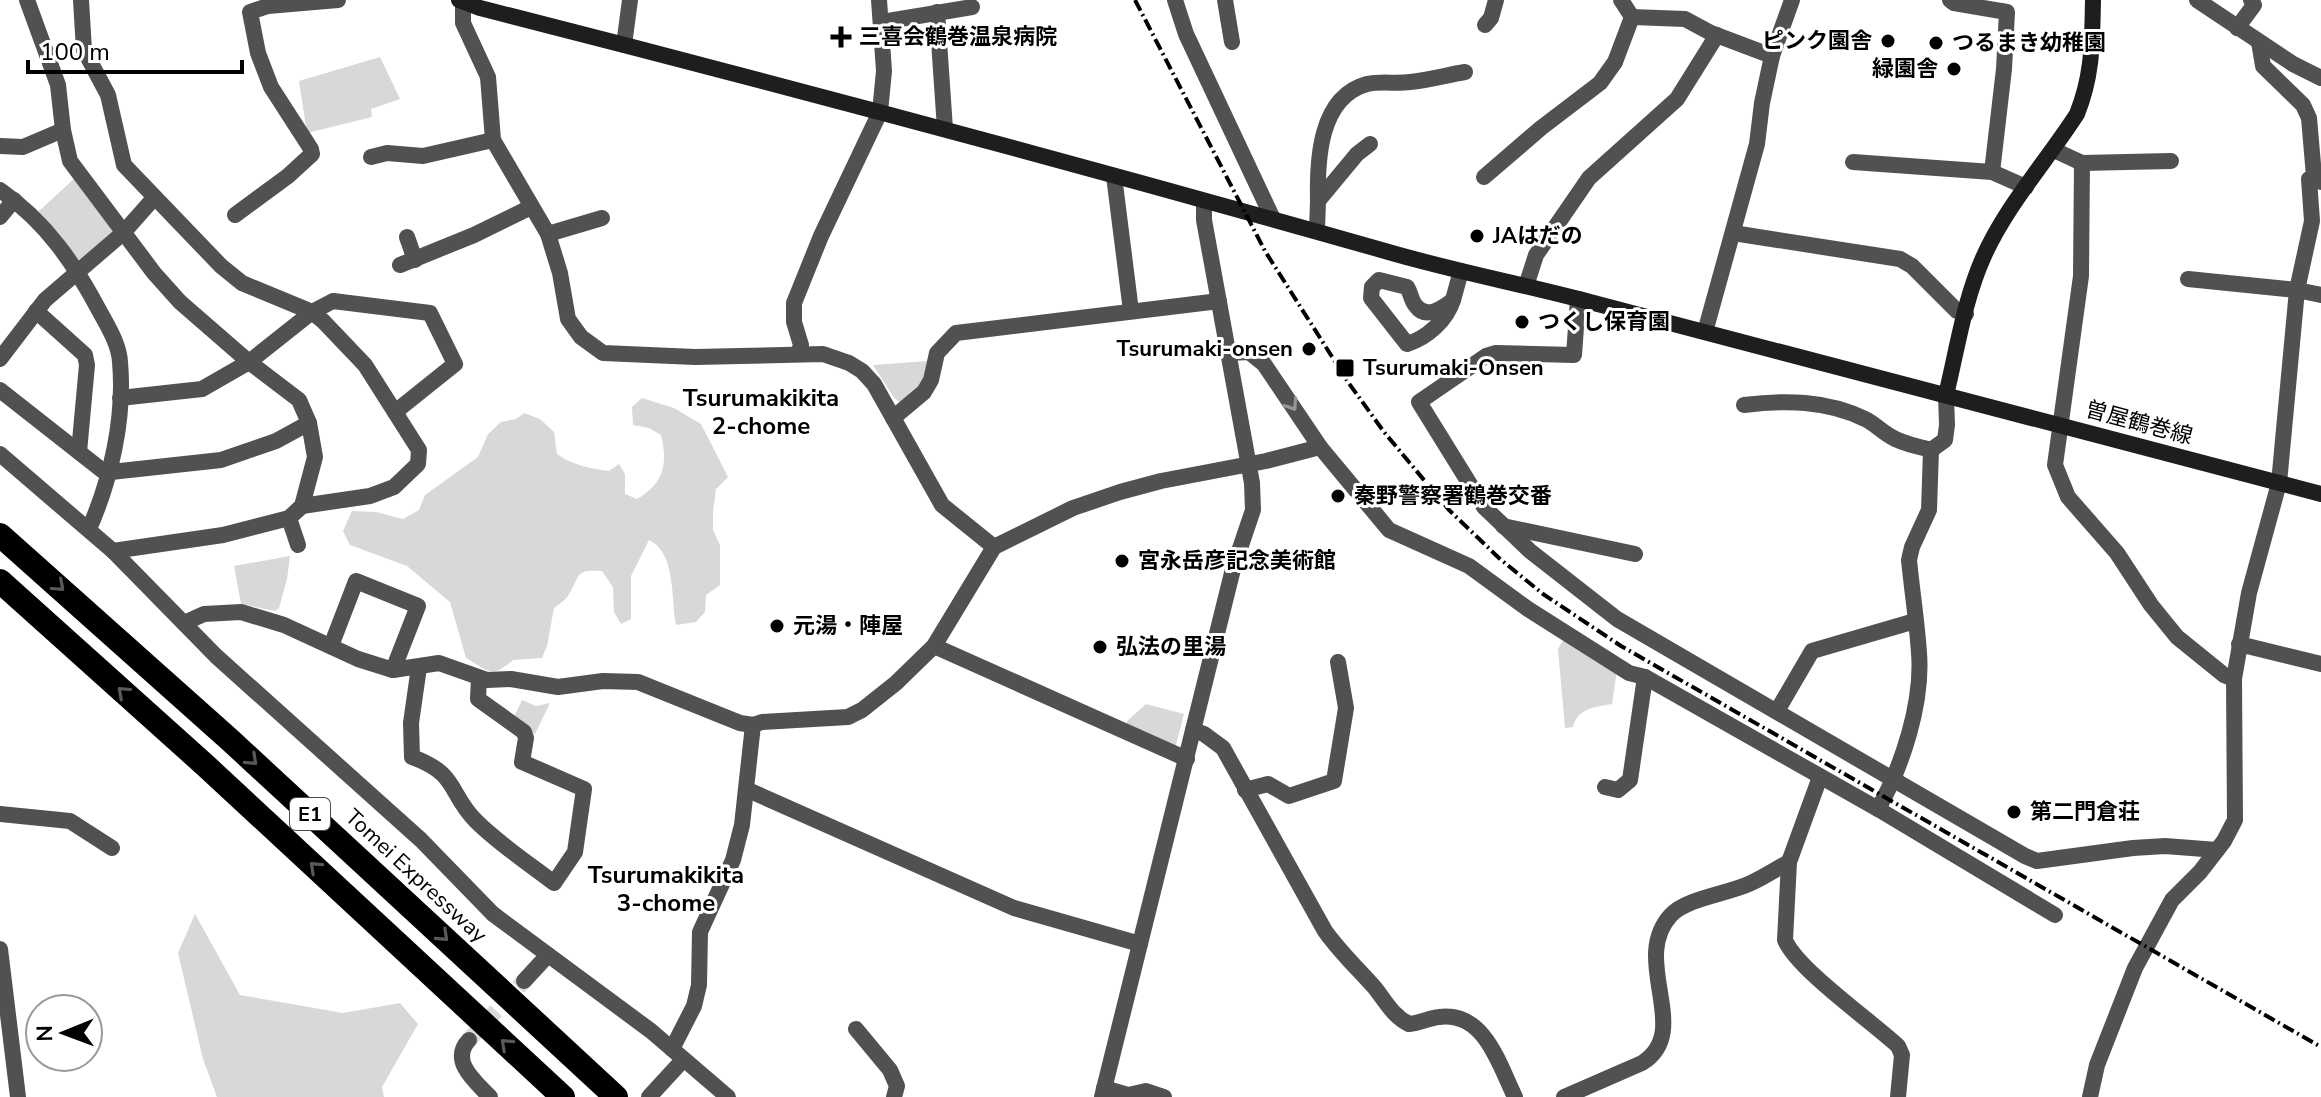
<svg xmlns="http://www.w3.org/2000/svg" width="2321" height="1097" viewBox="0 0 2321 1097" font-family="'Nunito Sans','Noto Sans JP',sans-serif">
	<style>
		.green { fill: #d8d8d8 }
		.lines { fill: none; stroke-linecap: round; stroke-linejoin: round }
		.minor-tunnel { stroke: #d9d9d9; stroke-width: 16; stroke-dasharray: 16 8; stroke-linecap: butt }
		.minor { stroke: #515151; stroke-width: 16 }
		.tertiary { stroke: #515151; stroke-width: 16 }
		.secondary { stroke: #1e1e1e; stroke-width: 16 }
		.motorway { stroke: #000; stroke-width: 24 }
		.rail { stroke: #000; stroke-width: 4; stroke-dasharray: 12 4 2 4; stroke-linecap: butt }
		.oneway { stroke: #979797 }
		.oneway2 { stroke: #595959 }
		.poi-dot { fill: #000; stroke: #fff; stroke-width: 3 }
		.labels { text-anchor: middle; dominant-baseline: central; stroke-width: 6; stroke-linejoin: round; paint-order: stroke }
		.shield { fill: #fff; stroke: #4c4c4c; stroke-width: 2 }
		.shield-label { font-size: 20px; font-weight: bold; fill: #000 }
		.poi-label { font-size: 22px; font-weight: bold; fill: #000; stroke: #fff; text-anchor: start }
		.street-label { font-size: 22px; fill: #000; stroke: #fff }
		.neighbourhood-label { font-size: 24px; font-weight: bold; fill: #000; stroke: #fff }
	</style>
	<rect width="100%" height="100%" fill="#fff"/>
	<g class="green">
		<polygon points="380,57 400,99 371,109 372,117 307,133 299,81"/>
		<polygon points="77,176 112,223 113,234 85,259 78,260 62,237 38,212"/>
		<path d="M927,361C925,379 918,395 900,402L894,398L873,365Z"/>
		<path d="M642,398L674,408L701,424L728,477L716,489L713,512V530L720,545V585L706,595L705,612L696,622L676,625C671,600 676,552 649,540L631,576V619L621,624L614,612L613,587L602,571C574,569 581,575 569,594C566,600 559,604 554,608L547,646L542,658L513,660C491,679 490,672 466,658L450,602L407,566L350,545L343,531L352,511L376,512L403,519L419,510L425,495L478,457L488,434L501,422L516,419L524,413L540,419L554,432L557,454C573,466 590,468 609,471L619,464L625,474V494L637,499C664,483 668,464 661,435L649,428L633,425L632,407Z"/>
		<polygon points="290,556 287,579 279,608 275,611 241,604 234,566"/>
		<path d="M1564,639L1617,670L1612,704C1595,707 1578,708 1573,727L1565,728L1558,649Z"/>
		<polygon points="522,700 536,706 550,703 535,734 514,717"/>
		<polygon points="1146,704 1184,714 1176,745 1170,747 1126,729 1127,721"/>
		<polygon points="195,914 240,995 343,1013 400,1003 418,1024 382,1087 384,1097 217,1097 203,1059 178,953"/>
	</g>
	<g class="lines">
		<polyline class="minor-tunnel" points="469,1040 524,981"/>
		<g class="minor">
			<polyline points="27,0 58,85 63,130 70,161 154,273 180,302 249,362 299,400 309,423 315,457 302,506 289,518 223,535 113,551"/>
			<polyline points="81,0 84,50 108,95 124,165 221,266 242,283 312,312 323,321 365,365 419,450 418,464 394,487 370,496 302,506"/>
			<polyline points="463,0 463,23 488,77 493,140 548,234 560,273 568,319 581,337 603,353 695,357 823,354 849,363 862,371 874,384 942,505 994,547"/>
			<polyline points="1175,0 1186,34 1273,219"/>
			<polyline points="1225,0 1232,42"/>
			<polyline points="1621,0 1632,17"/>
			<polyline points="1950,0 1954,3 2007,12 2004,69 1992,172"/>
			<polyline points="937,12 945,129"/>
			<polyline points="1632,17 1685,19 1711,33 1772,56"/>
			<polyline points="882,22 972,7"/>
			<polyline points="1485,25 1491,18 1496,0"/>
			<polyline points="2237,28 2254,5 2251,0"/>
			<polyline points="2259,42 2263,66 2303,105 2309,118 2314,176 2321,182"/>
			<polyline points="624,45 630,0"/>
			<polyline points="0,146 23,147 63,130"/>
			<polyline points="2054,150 2082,163 2171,161"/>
			<polyline points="371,157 387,153 423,156 493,140"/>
			<polyline points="1853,162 1992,172 2026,187"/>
			<polyline points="2082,163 2081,276 2055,465 2068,497 2117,553 2151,605 2177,637 2224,675 2234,679"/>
			<polyline points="1114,176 1131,311"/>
			<polyline points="1484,177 1541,128 1600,83 1615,62 1632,17"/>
			<path d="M0,190C46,222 74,263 100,312C108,327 119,344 120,362C125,418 111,479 89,529"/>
			<path d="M1318,201C1317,161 1319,97 1367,84C1381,81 1396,84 1410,82C1429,80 1447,75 1465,72"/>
			<polyline points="235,215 288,176 312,154 311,149 271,87 258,53 250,12 268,6 338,0"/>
			<polyline points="0,217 14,200"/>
			<polyline points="1317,230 1318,201 1357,154 1370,144"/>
			<polyline points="1733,233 1900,259 1912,266 1957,311 1966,314"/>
			<polyline points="548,234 602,218"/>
			<polyline points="407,237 415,260"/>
			<polyline points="400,265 474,235 531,207"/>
			<polyline points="2188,279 2297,290 2321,295"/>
			<path d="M1379,280L1407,287C1411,293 1411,301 1416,306C1426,320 1443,308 1453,300C1447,320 1427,338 1407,344L1371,298L1372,287Z"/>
			<polyline points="1526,286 1536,255 1589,178 1677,99 1717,35"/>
			<polyline points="1578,299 1574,355 1496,353 1486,356 1419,402 1484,507 1530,551 1617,619 2025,856 2037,861 2133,848 2165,846 2217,850"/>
			<polyline points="36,311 85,355 87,365 79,452"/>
			<polyline points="1705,332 1757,144 1762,103 1772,56 1792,0"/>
			<polyline points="1229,353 1249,352 1264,364 1320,447 1389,530 1469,566 1528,609 1629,673 1645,677 1878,809 2055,915"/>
			<polyline points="798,354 801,345 794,322 794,303 821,236 880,112 884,71 879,0"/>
			<polyline points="0,359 45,300 123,233 154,198"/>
			<polyline points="0,390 103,471 111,472 221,460 276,441 309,423"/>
			<polyline points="120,398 202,389 249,362 312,312 333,301 430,313 455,364 395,412"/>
			<path d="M1744,405C1785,400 1826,400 1865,419C1874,423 1881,431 1890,436C1902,444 1917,446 1931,450L1945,440L1947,425L1946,395"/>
			<polyline points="893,418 924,392 931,380 937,353 956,333 1219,301"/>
			<polyline points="0,454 113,551 216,656 421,840 493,914 651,1031 728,1097"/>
			<polyline points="289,518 298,545"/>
			<polyline points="1503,526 1635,554"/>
			<polyline points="184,623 204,614 241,612 284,625 358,659 393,670 439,663 487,680 511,679 558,687 603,681 638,682 740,723 753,725 762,722 848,717 862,710 896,683 934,646 994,547 1073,508 1120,492 1161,481 1266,461 1320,447"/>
			<polyline points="2239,644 2321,664"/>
			<polyline points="331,646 356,581 418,606 393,670"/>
			<polyline points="934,646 1187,759"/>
			<path d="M419,667L411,723L412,757C459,774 448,793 476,821C499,844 528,863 554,883L575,852L584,789L522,762L526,738L524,732L478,699L479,678"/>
			<polyline points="1777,711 1812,651 1915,621"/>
			<path d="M1193,730L1204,734L1223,748L1325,931C1340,952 1358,969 1375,988C1386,1002 1393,1016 1409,1024C1420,1023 1429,1018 1439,1017C1485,1011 1499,1065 1515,1097"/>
			<path d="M1820,777L1789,862L1785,940C1797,969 1871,1021 1898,1046L1902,1055L1898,1097"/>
			<polyline points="1605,787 1618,790 1630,780 1645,677"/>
			<polyline points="748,790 1014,908 1140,944"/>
			<polyline points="1245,790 1268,784 1289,796 1334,781 1346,708 1338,662"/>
			<path d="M1878,809C1902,767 1923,703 1919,653C1917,622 1912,591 1909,560L1912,547L1929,510L1931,450"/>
			<polyline points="0,814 70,821 112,848"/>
			<polyline points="524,981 548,955"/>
			<polyline points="856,1029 890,1070 897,1086 894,1097"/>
			<path d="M469,1040C449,1061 476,1082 490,1097"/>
			<polyline points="672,1049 694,1006 699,985 700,932 733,860 742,825 753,725"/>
			<polyline points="1104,1088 1128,1095 1146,1091 1164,1097"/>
			<polyline points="649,1097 683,1060"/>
			<path d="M1564,1097L1642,1063C1694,1031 1629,960 1671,915C1687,898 1728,894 1751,883C1764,877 1776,869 1789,862"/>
			<polyline points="2090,1097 2097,1065 2135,968 2172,900 2200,872 2224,841 2235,820 2234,679 2249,593 2279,483 2297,290 2312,221 2309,179 2314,176"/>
		</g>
		<g class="tertiary">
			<polyline points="2197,0 2293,64 2321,78"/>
			<polyline points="1453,300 1461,271"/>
			<polyline points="0,949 18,1097"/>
			<polyline points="1102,1097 1233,569 1253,510 1252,483 1204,220 1204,202"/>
		</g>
		<g class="secondary">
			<path d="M459,0L480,8C783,85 1085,166 1385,251C1453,271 1522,284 1590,302C1833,366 2077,430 2321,494"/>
			<path d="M1946,395C1957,350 1964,301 1983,258C2006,206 2046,162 2077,114C2093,74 2092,42 2093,0"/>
		</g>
		<g class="motorway">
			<polyline points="0,535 230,740 616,1097"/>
			<polyline points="0,581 206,766 563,1097"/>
		</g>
		<polyline class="rail" points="1135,0 1265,251 1348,382 1384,432 1449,510 1500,559 1543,594 1621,646 2321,1047"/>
	</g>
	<defs><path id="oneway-chevron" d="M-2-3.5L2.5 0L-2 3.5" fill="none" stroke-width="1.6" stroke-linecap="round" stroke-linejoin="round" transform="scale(2)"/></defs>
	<use class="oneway" href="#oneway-chevron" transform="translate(1292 405) rotate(56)"/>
	<g class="oneway2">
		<use href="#oneway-chevron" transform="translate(59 586) rotate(42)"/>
		<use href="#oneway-chevron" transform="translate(123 692) rotate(-138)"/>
		<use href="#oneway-chevron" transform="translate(252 760) rotate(43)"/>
		<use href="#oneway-chevron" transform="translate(315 867) rotate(-137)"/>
		<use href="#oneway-chevron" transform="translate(443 936) rotate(43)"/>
		<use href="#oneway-chevron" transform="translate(506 1044) rotate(-137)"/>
	</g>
	<g class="poi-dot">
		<path d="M837 25h8v8h8v8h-8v8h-8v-8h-8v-8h8z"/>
		<circle cx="1888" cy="41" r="8"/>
		<circle cx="1936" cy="43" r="8"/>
		<circle cx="1954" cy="69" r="8"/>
		<circle cx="1477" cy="236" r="8"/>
		<circle cx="1522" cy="322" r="8"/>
		<circle cx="1309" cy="349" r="8"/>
		<rect x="1335" y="358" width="20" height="20" rx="4"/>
		<circle cx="1338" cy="496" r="8"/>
		<circle cx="1122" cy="561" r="8"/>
		<circle cx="777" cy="626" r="8"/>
		<circle cx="1100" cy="647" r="8"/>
		<circle cx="2014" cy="812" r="8"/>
	</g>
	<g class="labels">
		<rect class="shield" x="290" y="798" width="40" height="32" rx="6"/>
		<g class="shield-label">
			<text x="310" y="814">E1</text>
		</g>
		<g class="poi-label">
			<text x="859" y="37">三喜会鶴巻温泉病院</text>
			<text x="1872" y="41" text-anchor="end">ピンク園舎</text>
			<text x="1952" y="43">つるまき幼稚園</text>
			<text x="1938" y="69" text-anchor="end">緑園舎</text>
			<text x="1493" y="236">JAはだの</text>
			<text x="1538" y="322">つくし保育園</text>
			<text x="1293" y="349" text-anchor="end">Tsurumaki-onsen</text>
			<text x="1363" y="368">Tsurumaki-Onsen</text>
			<text x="1354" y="496">秦野警察署鶴巻交番</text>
			<text x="1138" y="561">宮永岳彦記念美術館</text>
			<text x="793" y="626">元湯・陣屋</text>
			<text x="1116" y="647">弘法の里湯</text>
			<text x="2030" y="812">第二門倉荘</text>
		</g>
		<g class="street-label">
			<text transform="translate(2139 423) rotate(15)">曽屋鶴巻線</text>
			<text transform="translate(416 876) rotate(43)">Tomei Expressway</text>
		</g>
		<g class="neighbourhood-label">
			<text x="761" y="398">Tsurumakikita<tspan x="761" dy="28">2-chome</tspan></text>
			<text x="666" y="875">Tsurumakikita<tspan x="666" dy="28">3-chome</tspan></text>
		</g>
	</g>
	<g transform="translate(64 1033) rotate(269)"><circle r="38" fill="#ffffff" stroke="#999999" stroke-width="2"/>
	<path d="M0-6L14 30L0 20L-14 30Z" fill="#000000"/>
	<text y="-12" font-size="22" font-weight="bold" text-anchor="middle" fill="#000000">N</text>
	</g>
	<path d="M28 60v12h214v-12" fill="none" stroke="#000000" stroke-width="4"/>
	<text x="40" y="60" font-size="24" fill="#000000" stroke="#ffffff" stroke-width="6" paint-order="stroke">100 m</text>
</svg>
